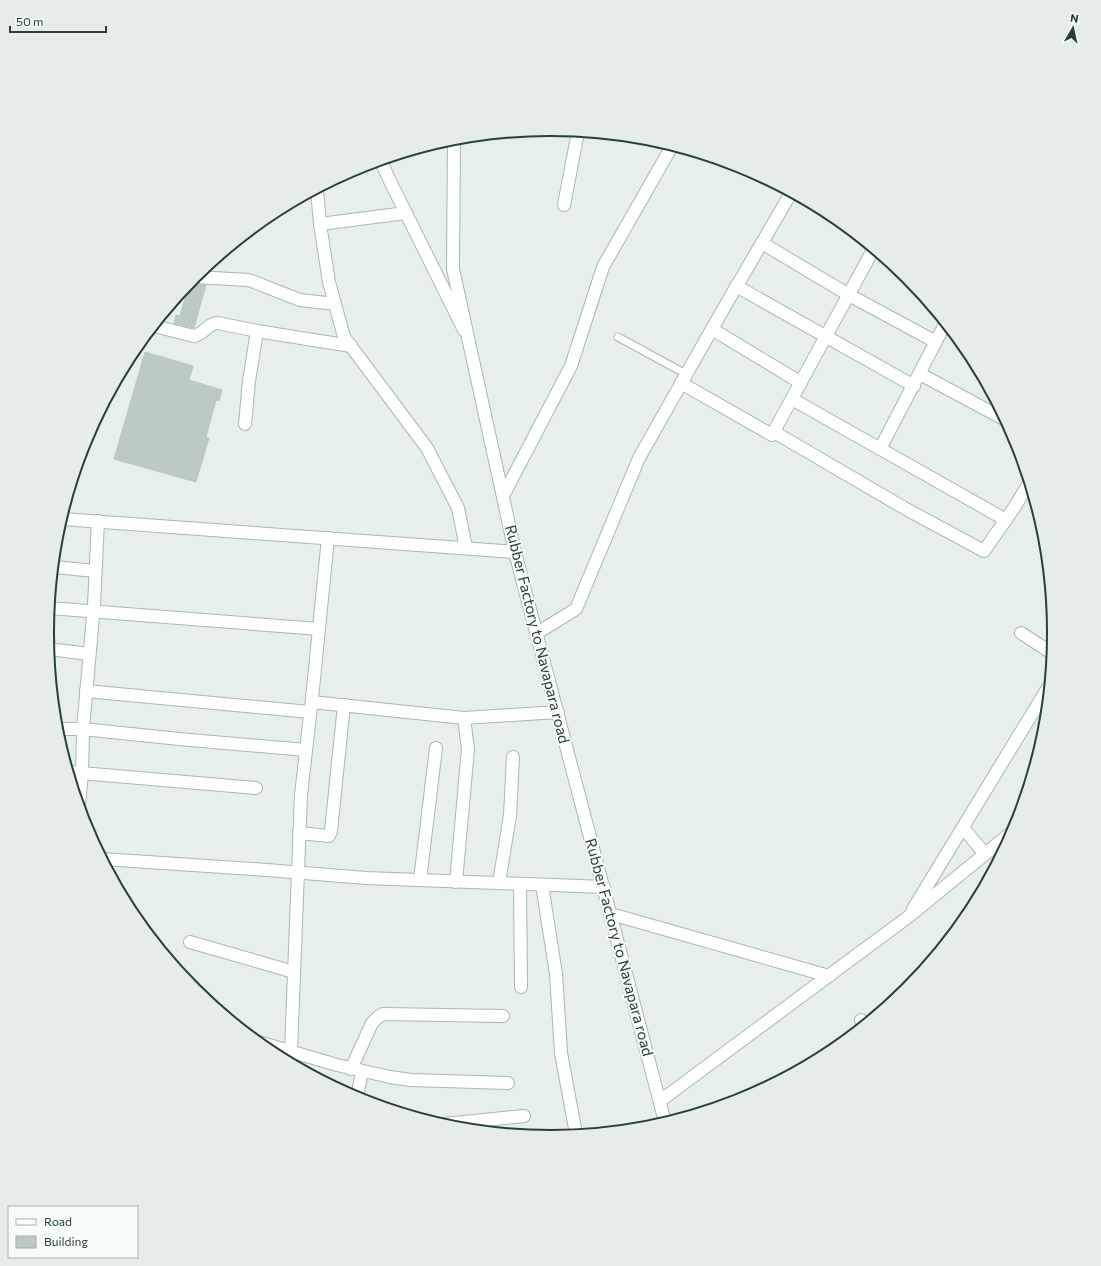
<svg xmlns="http://www.w3.org/2000/svg" width="1101" height="1266" viewBox="0 0 1101 1266" font-family="Commissioner,sans-serif">
	<style>
		.building { fill: #bbcac4; stroke: #b8c9c2 }
		.lines { fill: none; stroke-linecap: round; stroke-linejoin: round }
		.service-casing { stroke: #a8b8b2; stroke-width: 9 }
		.minor-casing { stroke: #a8b8b2; stroke-width: 14 }
		.tertiary-casing { stroke: #a8b8b2; stroke-width: 14 }
		.service { stroke: #fff; stroke-width: 7 }
		.minor { stroke: #fff; stroke-width: 12 }
		.tertiary { stroke: #fff; stroke-width: 12 }
		.labels { text-anchor: middle; dominant-baseline: central; stroke-width: 4; stroke-linejoin: round; paint-order: stroke }
		.street-label { font-size: 15px; fill: #24423a; stroke: #f7fbf9 }
		.rim { fill: none; stroke: #24423a; stroke-width: 2 }
	</style>
	<rect width="100%" height="100%" fill="#e6efeb"/>
	<g class="building">
		<polygon points="190,282 195,284 206,285 194,328 174,323 176,315 180,316 189,284"/>
		<polygon points="145,352 193,366 189,380 222,390 219,401 216,400 206,437 209,438 196,482 114,459"/>
	</g>
	<g class="lines">
		<defs>
			<polyline id="service" points="618,337 686,374"/>
			<g id="minor">
				<polyline points="381,161 390,181 464,330"/>
				<polyline points="317,189 320,224 329,282 344,337 427,448 458,508 466,548"/>
				<polyline points="564,205 578,132"/>
				<polyline points="320,224 406,213"/>
				<polyline points="762,243 849,295 936,342"/>
				<polyline points="195,277 249,280 300,300 335,304"/>
				<polyline points="736,286 914,386"/>
				<path d="M154,326L194,336C204,334 208,323 218,323L257,331L351,346"/>
				<polyline points="712,329 801,383"/>
				<polyline points="920,374 1004,419"/>
				<polyline points="681,383 772,435 873,250"/>
				<polyline points="792,399 1006,520"/>
				<polyline points="245,424 249,381 257,331"/>
				<polyline points="774,432 906,509 984,551 1014,508 1029,483"/>
				<polyline points="880,449 945,324"/>
				<polyline points="503,496 571,366 603,267 672,146"/>
				<polyline points="62,519 515,552"/>
				<polyline points="54,567 95,571"/>
				<polyline points="49,608 319,629"/>
				<polyline points="537,633 576,609 639,458 721,313 791,193"/>
				<polyline points="1021,633 1052,653"/>
				<polyline points="49,649 89,654"/>
				<polyline points="86,691 310,712"/>
				<polyline points="312,702 464,718 468,749 456,882"/>
				<polyline points="464,718 558,712"/>
				<polyline points="56,729 83,729 94,605 98,521"/>
				<polyline points="69,772 256,788"/>
				<polyline points="79,805 82,774 83,729 179,739 306,750"/>
				<polyline points="963,828 985,854"/>
				<polyline points="299,833 329,836 331,831 344,705"/>
				<polyline points="103,859 267,870 366,878 604,887"/>
				<polyline points="420,880 436,748"/>
				<polyline points="499,883 510,815 513,757"/>
				<polyline points="520,884 521,987"/>
				<polyline points="542,885 556,974 561,1053 576,1134"/>
				<polyline points="913,909 1049,686"/>
				<polyline points="611,914 829,976"/>
				<polyline points="190,942 294,972"/>
				<polyline points="861,1020 864,1024"/>
				<polyline points="259,1042 337,1065 390,1077 411,1080 508,1083"/>
				<polyline points="289,1061 291,1051 301,795 313,689 328,538"/>
				<polyline points="351,1069 372,1023 378,1017 383,1014 503,1016"/>
				<polyline points="357,1098 362,1071"/>
				<polyline points="660,1101 908,917 1012,832"/>
				<polyline points="444,1124 524,1116"/>
			</g>
			<polyline id="tertiary" points="454,139 453,269 515,552 665,1122"/>
		</defs>
		<use href="#service" class="service-casing"/>
		<use href="#minor" class="minor-casing"/>
		<use href="#tertiary" class="tertiary-casing"/>
		<use href="#service" class="service"/>
		<use href="#minor" class="minor"/>
		<use href="#tertiary" class="tertiary"/>
	</g>
	<g class="labels">
		<g class="street-label">
			<text transform="translate(538 634) rotate(76)">Rubber Factory to Navapara road</text>
			<text transform="translate(620 947) rotate(75)">Rubber Factory to Navapara road</text>
		</g>
	</g>
	<path d="M0 0H1101V1266H0ZM550 136H551A496 496 0 0 1 1047 632V634A496 496 0 0 1 551 1130H550A496 496 0 0 1 54 634V632A496 496 0 0 1 550 136Z" fill="#e6ecea" fill-rule="evenodd"/>
	<path class="rim" d="M550 136H551A496 496 0 0 1 1047 632V634A496 496 0 0 1 551 1130H550A496 496 0 0 1 54 634V632A496 496 0 0 1 550 136Z"/>
	<rect x="8" y="1206" width="130" height="52" fill="#f7fbf9" stroke="#a3b1ad"/>
	<rect x="16" y="1219" width="20" height="6" fill="#ffffff" stroke="#a3b1ad"/>
	<text x="44" y="1226" font-size="12" fill="#24423a">Road</text>
	<rect x="16" y="1236" width="20" height="12" fill="#bbcac4" stroke="#a3b1ad"/>
	<text x="44" y="1246" font-size="12" fill="#24423a">Building</text>
	<g transform="translate(1073 28) rotate(9)" stroke="#f7fbf9" stroke-width="3" paint-order="stroke">
	<path d="M0-3L7 15L0 10L-7 15Z" fill="#24423a"/>
	<text y="-6" font-size="11" font-weight="bold" text-anchor="middle" fill="#24423a">N</text>
	</g>
	<path d="M10 26v6h96v-6" fill="none" stroke="#24423a" stroke-width="2"/>
	<text x="16" y="26" font-size="12" fill="#24423a" stroke="#f7fbf9" stroke-width="3" paint-order="stroke">50 m</text>
</svg>
